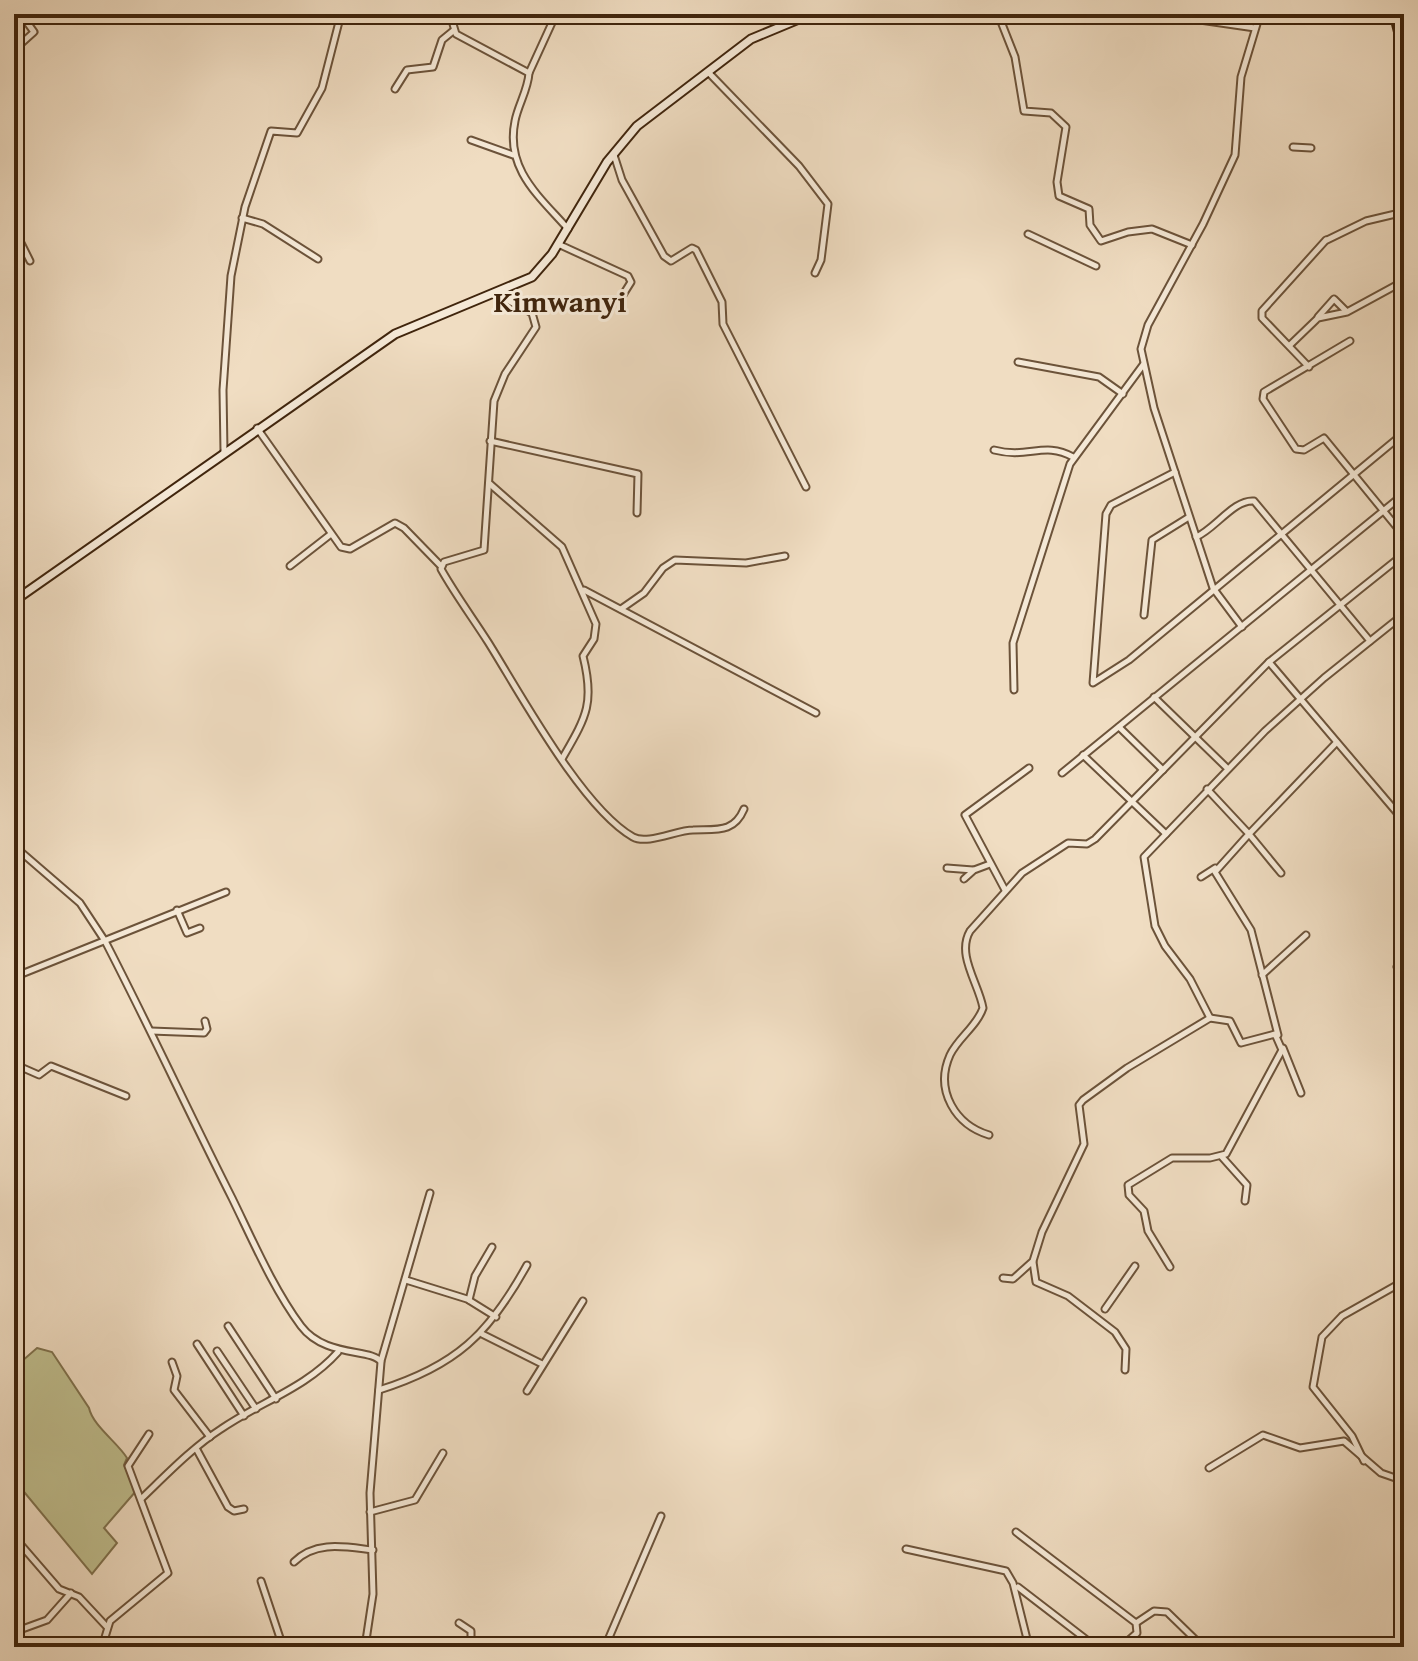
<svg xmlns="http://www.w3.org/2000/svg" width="1418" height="1661" viewBox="0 0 1418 1661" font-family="'Gentium Book Plus',serif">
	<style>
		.green { fill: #c0bf8f; stroke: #80724e; stroke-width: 2 }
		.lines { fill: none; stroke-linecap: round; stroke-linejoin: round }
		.street-casing { stroke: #6c533a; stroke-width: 9 }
		.secondary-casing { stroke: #40250d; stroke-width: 11 }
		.primary-casing { stroke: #40250d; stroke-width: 11 }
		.street { stroke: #f5e9d7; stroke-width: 5 }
		.secondary { stroke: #f5e9d7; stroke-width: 7 }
		.primary { stroke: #e8be81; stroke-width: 7 }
		.labels { text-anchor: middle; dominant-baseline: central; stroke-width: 6; stroke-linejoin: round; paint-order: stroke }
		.quarter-label { font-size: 30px; font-weight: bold; fill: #40250d; stroke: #f5e9d7 }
	</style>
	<rect width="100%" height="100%" fill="#f0ddc2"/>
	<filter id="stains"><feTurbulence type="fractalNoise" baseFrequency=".0025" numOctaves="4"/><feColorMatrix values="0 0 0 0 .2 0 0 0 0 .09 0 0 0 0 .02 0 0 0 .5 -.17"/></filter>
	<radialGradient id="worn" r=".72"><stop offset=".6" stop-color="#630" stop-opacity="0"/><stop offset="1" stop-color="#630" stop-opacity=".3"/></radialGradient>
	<path class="green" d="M37,1348L52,1352L89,1408C93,1426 117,1442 127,1458L124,1465L136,1491L104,1528L117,1543L92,1574L20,1487L14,1492V1368Z"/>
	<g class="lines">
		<defs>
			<g id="street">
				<polyline points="92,14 95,17"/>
				<path d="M450,14L456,34L529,73C528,90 518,105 515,121C505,169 539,196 568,229"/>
				<polyline points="998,14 1015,57 1024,111 1051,113 1066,127 1057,182 1059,196 1089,209 1090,225 1101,241 1128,232 1152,229 1192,245"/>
				<polyline points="1193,19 1255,28"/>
				<polyline points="14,50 34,32 21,14"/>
				<polyline points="708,72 799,166 828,204 821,260 815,273"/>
				<polyline points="529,73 556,14"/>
				<polyline points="395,89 407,70 433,67 442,40 453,31"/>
				<polyline points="471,140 513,155"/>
				<polyline points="1293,147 1311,148"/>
				<polyline points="614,155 622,180 664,256 671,261 692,248 696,250 722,302 723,324 806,487"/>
				<polyline points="242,218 263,224 318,259"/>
				<polyline points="14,229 30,261"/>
				<polyline points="1028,234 1096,266"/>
				<polyline points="1327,240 1366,221 1404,212"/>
				<polyline points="558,244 628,276 631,282 621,298"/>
				<path d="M496,294L532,313L536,327L505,374L494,401L484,550L444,562L441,569C455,594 472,617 488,642C520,693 582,808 633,837C647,845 677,830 693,830C717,829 734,833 744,809"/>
				<polyline points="1318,317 1334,299 1346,311"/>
				<polyline points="1350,341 1264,392 1263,399 1296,449 1304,450 1324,438 1404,536"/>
				<polyline points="1290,345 1318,318 1347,312 1404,281"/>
				<polyline points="1018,362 1099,377 1123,394"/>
				<polyline points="1309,367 1262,318 1262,311 1326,240"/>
				<polyline points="1399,375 1404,381"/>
				<polyline points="257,428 341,547 350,549 395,523 404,528 441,566"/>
				<polyline points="490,441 638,474 637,513"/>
				<path d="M994,450C1029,459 1044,441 1073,457"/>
				<polyline points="224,452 223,390 231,276 245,207 271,131 297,133 322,88 341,14"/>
				<polyline points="1175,472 1111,505 1106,514 1093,683 1129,660 1404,433"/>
				<path d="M490,484L562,547L596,624L594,639L583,656C595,704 586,717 562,759"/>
				<path d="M1196,537C1215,529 1234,499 1254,501L1370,641"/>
				<polyline points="290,566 331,534"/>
				<polyline points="584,590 816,713"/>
				<polyline points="621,609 644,593 663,568 675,560 746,563 785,556"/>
				<polyline points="1144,615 1152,540 1189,517"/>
				<polyline points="1242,627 1213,588 1154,408 1141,349 1148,325 1203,224 1235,155 1241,77 1260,14"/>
				<polyline points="1269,662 1404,821"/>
				<polyline points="1014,690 1013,643 1070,464 1143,365"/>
				<polyline points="1154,697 1227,768"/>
				<polyline points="1119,727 1163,770"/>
				<polyline points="1083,755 1166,834"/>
				<polyline points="1062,773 1404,494"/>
				<polyline points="1207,789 1249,834 1215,872 1251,930 1278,1035"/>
				<path d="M14,846L80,903L105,941C149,1026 189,1113 232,1198C253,1241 273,1288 301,1326C325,1358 372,1348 381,1362L370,1493L373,1594L365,1647"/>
				<polyline points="947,868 973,870"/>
				<polyline points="1281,873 1249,834 1336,743"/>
				<polyline points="1201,877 1215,868"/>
				<polyline points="964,879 974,870 990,864"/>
				<polyline points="1005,890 965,815 1029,768"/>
				<polyline points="177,910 187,933 200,928"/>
				<polyline points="1404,959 1397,967 1404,977"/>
				<polyline points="1262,975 1306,935"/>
				<polyline points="14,977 226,892"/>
				<polyline points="1210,1018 1190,979 1165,946 1155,926 1144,857 1265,731 1324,678 1404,614"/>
				<polyline points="151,1031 204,1033 207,1029 205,1021"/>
				<polyline points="1283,1048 1301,1093"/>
				<polyline points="14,1064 39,1075 51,1066 126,1096"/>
				<path d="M989,1135C956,1125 934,1091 950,1055C958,1038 977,1026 983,1008C979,984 956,955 970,931L1022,873L1068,843L1087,844L1095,839L1269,662L1404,554"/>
				<polyline points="1399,1152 1404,1166"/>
				<polyline points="1222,1157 1247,1185 1245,1201"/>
				<polyline points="1033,1262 1036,1282 1068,1296 1115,1332 1126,1349 1125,1370"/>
				<polyline points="1003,1278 1013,1279 1033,1261 1042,1232 1084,1144 1079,1105 1083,1100 1127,1068 1210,1018 1230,1021 1241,1043 1275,1034 1282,1050 1226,1154 1210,1158 1172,1158 1128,1185 1129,1195 1144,1211 1148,1231 1170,1267"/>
				<polyline points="406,1280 467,1299 496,1317"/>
				<polyline points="469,1300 475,1276 492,1247"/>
				<polyline points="1105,1309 1135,1266"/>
				<polyline points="228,1326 276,1399"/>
				<polyline points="482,1334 542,1364"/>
				<polyline points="197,1344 244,1416"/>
				<polyline points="217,1351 256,1409"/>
				<polyline points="381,1361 430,1193"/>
				<polyline points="172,1362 177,1376 174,1390 210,1437"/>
				<path d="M379,1390C456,1366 489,1334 527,1265"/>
				<polyline points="527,1391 583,1301"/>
				<polyline points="197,1450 228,1507 234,1511 244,1509"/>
				<polyline points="1364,1461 1352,1436 1313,1387 1322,1337 1342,1316 1404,1281"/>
				<polyline points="1209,1468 1263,1435 1300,1448 1344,1441 1381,1473 1404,1481"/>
				<path d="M142,1498C166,1475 193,1447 221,1429C260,1402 306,1388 338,1352"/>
				<polyline points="370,1512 415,1500 443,1453"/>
				<polyline points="1016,1532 1136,1623 1137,1633 1121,1647"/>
				<polyline points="21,1545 59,1589 79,1597 107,1627"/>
				<polyline points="906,1549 1006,1571 1013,1583 1029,1647"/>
				<path d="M294,1562C316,1540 346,1547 373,1550"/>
				<polyline points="1018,1587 1096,1647"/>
				<polyline points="459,1623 471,1631 471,1647"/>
				<polyline points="1136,1623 1154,1611 1167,1612 1203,1647"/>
				<polyline points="14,1632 47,1620 71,1593"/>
				<polyline points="102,1647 110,1621 168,1573 128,1466 149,1434"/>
				<polyline points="260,1647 277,1644 280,1638 261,1581"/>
				<polyline points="605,1647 661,1516"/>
			</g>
			<polyline id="secondary" points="14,601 395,334 532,277 552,254 607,162 637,126 751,39 811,14"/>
			<polyline id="primary" points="1394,14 1404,54"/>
		</defs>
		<use href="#street" class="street-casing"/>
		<use href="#secondary" class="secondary-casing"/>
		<use href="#primary" class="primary-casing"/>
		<use href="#street" class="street"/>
		<use href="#secondary" class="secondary"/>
		<use href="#primary" class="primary"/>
	</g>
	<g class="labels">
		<g class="quarter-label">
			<text x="560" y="301">Kimwanyi</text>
		</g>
	</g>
	<rect width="1418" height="1661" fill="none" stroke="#f0ddc2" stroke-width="48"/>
	<rect x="16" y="16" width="1386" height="1629" fill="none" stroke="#40250d" stroke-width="4"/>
	<rect x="24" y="24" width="1370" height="1613" fill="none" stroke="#40250d" stroke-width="2"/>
	<rect width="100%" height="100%" filter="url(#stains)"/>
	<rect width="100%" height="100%" fill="url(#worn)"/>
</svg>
